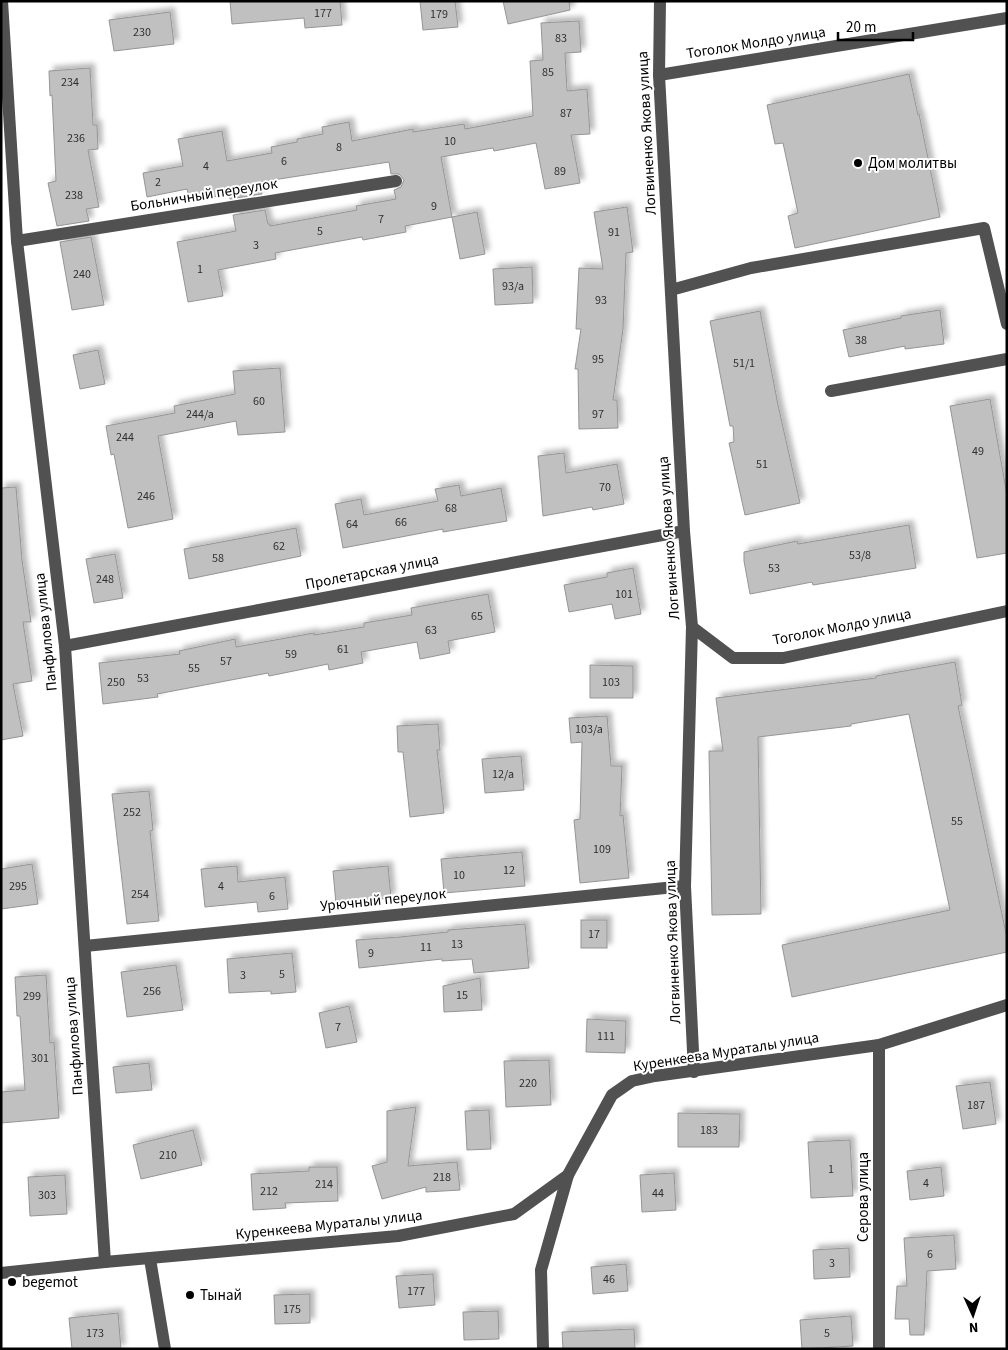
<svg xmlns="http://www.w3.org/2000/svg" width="1008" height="1350" viewBox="0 0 1008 1350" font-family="'Source Sans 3',sans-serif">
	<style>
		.building { fill: #c0c0c0; stroke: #959595; filter: url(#shadow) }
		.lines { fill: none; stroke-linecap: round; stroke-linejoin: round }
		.minor { stroke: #515151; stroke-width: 12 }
		.poi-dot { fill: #000; stroke: #fff; stroke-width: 2 }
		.labels { text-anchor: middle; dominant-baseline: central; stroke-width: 4; stroke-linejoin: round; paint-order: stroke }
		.number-label { font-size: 12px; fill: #303030 }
		.street-label { font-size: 15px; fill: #000; stroke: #fff }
		.poi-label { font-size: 15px; fill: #000; stroke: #fff; text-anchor: start }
	</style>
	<defs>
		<filter id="shadow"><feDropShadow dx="4.5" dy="-4.5" stdDeviation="2.5" flood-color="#0004"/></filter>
	</defs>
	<rect width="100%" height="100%" fill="#fff"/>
	<g class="building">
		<polygon points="230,1 340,1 342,25 305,28 304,18 232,24"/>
		<polygon points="420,1 455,1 458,27 423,30"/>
		<polygon points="503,1 569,1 570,10 508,24"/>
		<polygon points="170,12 174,44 114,51 109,20"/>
		<polygon points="579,21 581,52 565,53 567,91 587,89 590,134 571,135 580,183 545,189 536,143 494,151 493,148 441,157 452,217 405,226 406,232 363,240 362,237 275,253 276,259 218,270 223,296 188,302 177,242 236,231 233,215 265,210 268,224 270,224 270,226 357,210 356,206 396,199 394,190 401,187 404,180 399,174 391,174 389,162 260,182 262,194 230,199 229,194 190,201 187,189 147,197 143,173 183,166 178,139 222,131 227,161 272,153 271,147 297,142 297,139 323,134 322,127 349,122 352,141 413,129 413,132 464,124 465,129 533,116 530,61 543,60 541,23"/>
		<polygon points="90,68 93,125 97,125 98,149 88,150 99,207 86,209 89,221 57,226 48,183 56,181 52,95 50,96 49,71"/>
		<polygon points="909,74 918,115 919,114 940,217 795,248 788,216 798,213 783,143 775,144 767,105"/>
		<polygon points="627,207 633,252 626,253 623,329 613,400 617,400 618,428 579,429 578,369 575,369 581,329 576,329 579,268 603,269 594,212"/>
		<polygon points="477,212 485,254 460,259 452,217"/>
		<polygon points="91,237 104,305 72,310 60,242"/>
		<polygon points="532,267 533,303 495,305 493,269"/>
		<polygon points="940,310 944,344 905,349 905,346 849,357 843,330 901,318 901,316"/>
		<polygon points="760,311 778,405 800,503 745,515 729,443 734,442 733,426 730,426 710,321"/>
		<polygon points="98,350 105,384 80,389 73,355"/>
		<polygon points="280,368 285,432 238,435 236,421 158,436 173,519 128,528 114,454 111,455 106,426 175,413 174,406 235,394 233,371"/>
		<polygon points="990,399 1007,495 1007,553 977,558 950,406"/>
		<polygon points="564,453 566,473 617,464 624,504 593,510 592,507 543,516 538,456"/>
		<polygon points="459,485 461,496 501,488 507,521 443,532 443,529 343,548 335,504 361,499 364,515 438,501 435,489"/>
		<polygon points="16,487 22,560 31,622 23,622 32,681 13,684 23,736 1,740 1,488"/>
		<polygon points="909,525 916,568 813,585 812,582 750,594 744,561 744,552 797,541 798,544"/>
		<polygon points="296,528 301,556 189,579 184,549"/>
		<polygon points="115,554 123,598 94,603 86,559"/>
		<polygon points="633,568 641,614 615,619 612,604 569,612 564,585 607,577 607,573"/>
		<polygon points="488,594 495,632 448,641 450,653 420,659 417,642 361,652 363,663 329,670 328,664 269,676 268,673 157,694 158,697 103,704 99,663 180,654 179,651 235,639 236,647 314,633 314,635 364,627 364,623 412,615 411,608"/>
		<polygon points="955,662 962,705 958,706 1007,938 1007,952 792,997 782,945 950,910 909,714 851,724 851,726 758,737 761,914 712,915 709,751 723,751 716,698 876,678 876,676"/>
		<polygon points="590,665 633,666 633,698 590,698"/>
		<polygon points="607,716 611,766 622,766 620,816 623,815 629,878 580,883 574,820 580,819 582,742 571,743 569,718"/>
		<polygon points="438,724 440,750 437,750 444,813 410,817 403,752 398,752 397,726"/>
		<polygon points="521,756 524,790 485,793 482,759"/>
		<polygon points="149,791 153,830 150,831 159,921 127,924 112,794"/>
		<polygon points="522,852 525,886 444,893 441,859"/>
		<polygon points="32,864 38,904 1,909 1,869"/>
		<polygon points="237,866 238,882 285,877 288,909 258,912 257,902 205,907 201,869"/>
		<polygon points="388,866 391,898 336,904 333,871"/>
		<rect x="581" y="920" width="26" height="28"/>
		<polygon points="525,924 529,968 474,973 472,959 442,961 442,959 359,968 356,940 400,937 448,932 448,930"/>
		<polygon points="292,953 296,992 271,994 271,991 229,993 227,959"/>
		<polygon points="176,965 183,1010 127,1017 121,972"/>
		<polygon points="46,975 50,1043 54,1042 59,1118 1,1123 1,1092 25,1090 20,1016 17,1016 15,977"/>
		<polygon points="480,978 482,1010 444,1012 443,986"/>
		<polygon points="349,1006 357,1042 326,1048 319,1013"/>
		<polygon points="587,1019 626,1021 625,1053 586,1052"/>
		<polygon points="549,1060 551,1105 506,1107 504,1061"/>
		<polygon points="149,1063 152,1090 116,1093 113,1067"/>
		<polygon points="990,1082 996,1124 963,1129 956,1086"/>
		<polygon points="416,1107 408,1166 457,1162 460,1190 426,1192 426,1187 382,1199 372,1166 387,1162 387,1111"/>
		<polygon points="489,1110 491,1149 467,1150 465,1111"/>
		<polygon points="678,1113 740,1114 739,1147 678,1147"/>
		<polygon points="193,1130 202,1165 141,1179 133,1145"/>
		<polygon points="850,1140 853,1196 811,1198 808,1142"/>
		<polygon points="309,1167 337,1167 338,1201 285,1203 286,1208 253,1210 251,1174 309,1171"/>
		<polygon points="941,1167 944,1196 910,1200 907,1171"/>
		<polygon points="674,1173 676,1210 642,1212 640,1175"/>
		<polygon points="65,1175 67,1214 30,1216 28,1177"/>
		<polygon points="954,1235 956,1269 927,1271 924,1335 910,1335 909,1319 895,1319 897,1286 907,1286 904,1238"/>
		<polygon points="849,1248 850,1277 814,1279 813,1250"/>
		<polygon points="626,1264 628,1291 593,1294 591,1267"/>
		<polygon points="433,1274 435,1305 399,1308 396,1276"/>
		<polygon points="310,1294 310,1323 275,1324 274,1295"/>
		<polygon points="498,1311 499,1339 464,1340 463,1312"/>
		<polygon points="118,1313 121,1349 72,1349 69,1318"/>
		<polygon points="851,1316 853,1346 802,1349 800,1320"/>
		<polygon points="634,1329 635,1349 563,1349 562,1332"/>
	</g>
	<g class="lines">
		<g class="minor">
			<polyline points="2,1 17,241 65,646 105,1262"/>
			<polyline points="660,1 659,75 684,531 692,627 685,886 694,1072"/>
			<polyline points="659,75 1007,18"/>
			<polyline points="17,241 396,181"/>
			<polyline points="671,290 751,268 984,228 1007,324"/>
			<polyline points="831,391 1007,359"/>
			<polyline points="692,627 733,658 783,658 1007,611"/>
			<polyline points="65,646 684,531"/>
			<polyline points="85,946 685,886"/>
			<polyline points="879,1045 879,1349"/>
			<polyline points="150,1259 165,1349"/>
			<polyline points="1,1273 105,1262 398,1236 514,1214 568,1175 612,1095 632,1081 655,1076 879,1045 1007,1005"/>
			<polyline points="543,1349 541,1270 568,1175"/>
		</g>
	</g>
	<g class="poi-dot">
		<circle cx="858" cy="163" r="5"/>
		<circle cx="12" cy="1282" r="5"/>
		<circle cx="190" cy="1295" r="5"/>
	</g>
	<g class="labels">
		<g class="number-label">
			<text x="323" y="13">177</text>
			<text x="439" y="14">179</text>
			<text x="142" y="32">230</text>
			<text x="561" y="38">83</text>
			<text x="548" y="72">85</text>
			<text x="70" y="82">234</text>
			<text x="566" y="113">87</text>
			<text x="76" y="138">236</text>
			<text x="450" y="141">10</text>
			<text x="339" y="147">8</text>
			<text x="284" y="161">6</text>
			<text x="206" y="166">4</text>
			<text x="560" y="171">89</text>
			<text x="158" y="182">2</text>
			<text x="74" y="195">238</text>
			<text x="434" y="206">9</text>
			<text x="381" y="219">7</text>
			<text x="320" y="231">5</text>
			<text x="614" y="232">91</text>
			<text x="256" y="245">3</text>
			<text x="200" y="269">1</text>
			<text x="82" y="274">240</text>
			<text x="513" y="286">93/а</text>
			<text x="601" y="300">93</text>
			<text x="861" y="340">38</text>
			<text x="598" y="359">95</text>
			<text x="744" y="363">51/1</text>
			<text x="259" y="401">60</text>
			<text x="200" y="414">244/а</text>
			<text x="598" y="414">97</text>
			<text x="125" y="437">244</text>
			<text x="978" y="451">49</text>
			<text x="762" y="464">51</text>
			<text x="605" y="487">70</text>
			<text x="146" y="496">246</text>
			<text x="451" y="508">68</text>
			<text x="401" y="522">66</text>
			<text x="352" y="524">64</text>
			<text x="279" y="546">62</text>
			<text x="860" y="555">53/8</text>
			<text x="218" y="558">58</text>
			<text x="774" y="568">53</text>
			<text x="105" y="579">248</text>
			<text x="624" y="594">101</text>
			<text x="477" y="616">65</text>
			<text x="431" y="630">63</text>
			<text x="343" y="649">61</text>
			<text x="291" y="654">59</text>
			<text x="226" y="661">57</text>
			<text x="194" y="668">55</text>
			<text x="143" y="678">53</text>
			<text x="116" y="682">250</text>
			<text x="611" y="682">103</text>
			<text x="589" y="729">103/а</text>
			<text x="503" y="774">12/а</text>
			<text x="132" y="812">252</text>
			<text x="957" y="821">55</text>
			<text x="602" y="849">109</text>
			<text x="509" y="870">12</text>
			<text x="459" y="875">10</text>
			<text x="18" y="886">295</text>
			<text x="221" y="886">4</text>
			<text x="140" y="894">254</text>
			<text x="272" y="896">6</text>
			<text x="594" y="934">17</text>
			<text x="457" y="944">13</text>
			<text x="426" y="947">11</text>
			<text x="371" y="953">9</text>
			<text x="282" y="974">5</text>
			<text x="243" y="975">3</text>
			<text x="152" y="991">256</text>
			<text x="462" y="995">15</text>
			<text x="32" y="996">299</text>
			<text x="338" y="1027">7</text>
			<text x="606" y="1036">111</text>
			<text x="40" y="1058">301</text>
			<text x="528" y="1083">220</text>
			<text x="976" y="1105">187</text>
			<text x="709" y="1130">183</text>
			<text x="168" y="1155">210</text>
			<text x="831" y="1169">1</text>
			<text x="442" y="1177">218</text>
			<text x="926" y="1183">4</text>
			<text x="324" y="1184">214</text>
			<text x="269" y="1191">212</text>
			<text x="658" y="1193">44</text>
			<text x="47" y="1195">303</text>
			<text x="930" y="1254">6</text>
			<text x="832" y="1263">3</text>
			<text x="609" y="1279">46</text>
			<text x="416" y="1291">177</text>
			<text x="292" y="1309">175</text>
			<text x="95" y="1333">173</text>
			<text x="827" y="1333">5</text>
		</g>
		<g class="street-label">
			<text transform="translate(756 43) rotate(-9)">Тоголок Молдо улица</text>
			<text transform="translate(647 133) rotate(-93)">Логвиненко Якова улица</text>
			<text transform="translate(204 195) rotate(-9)">Больничный переулок</text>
			<text transform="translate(669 538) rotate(-94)">Логвиненко Якова улица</text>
			<text transform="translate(372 572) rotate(-11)">Пролетарская улица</text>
			<text transform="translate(842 627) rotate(-11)">Тоголок Молдо улица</text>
			<text transform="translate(46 632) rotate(-96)">Панфилова улица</text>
			<text transform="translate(383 900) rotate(-6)">Урючный переулок</text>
			<text transform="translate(673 942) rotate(-92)">Логвиненко Якова улица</text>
			<text transform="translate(74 1036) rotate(-94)">Панфилова улица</text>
			<text transform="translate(726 1052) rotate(-9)">Куренкеева Мураталы улица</text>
			<text transform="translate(863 1197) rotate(-90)">Серова улица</text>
			<text transform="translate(329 1225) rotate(-6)">Куренкеева Мураталы улица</text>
		</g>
		<g class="poi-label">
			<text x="868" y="163">Дом молитвы</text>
			<text x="22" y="1282">begemot</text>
			<text x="200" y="1295">Тынай</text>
		</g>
	</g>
	<rect width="1008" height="1350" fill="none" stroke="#000000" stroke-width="5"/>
	<g transform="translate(973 1315) rotate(177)" stroke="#ffffff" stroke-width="4" paint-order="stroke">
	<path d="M0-4L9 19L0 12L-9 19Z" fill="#000000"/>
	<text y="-8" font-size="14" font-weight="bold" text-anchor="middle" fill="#000000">N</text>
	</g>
	<path d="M838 32v8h75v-8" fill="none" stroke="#000000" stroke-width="2.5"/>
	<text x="846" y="32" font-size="15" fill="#000000" stroke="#ffffff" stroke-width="4" paint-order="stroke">20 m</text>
</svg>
